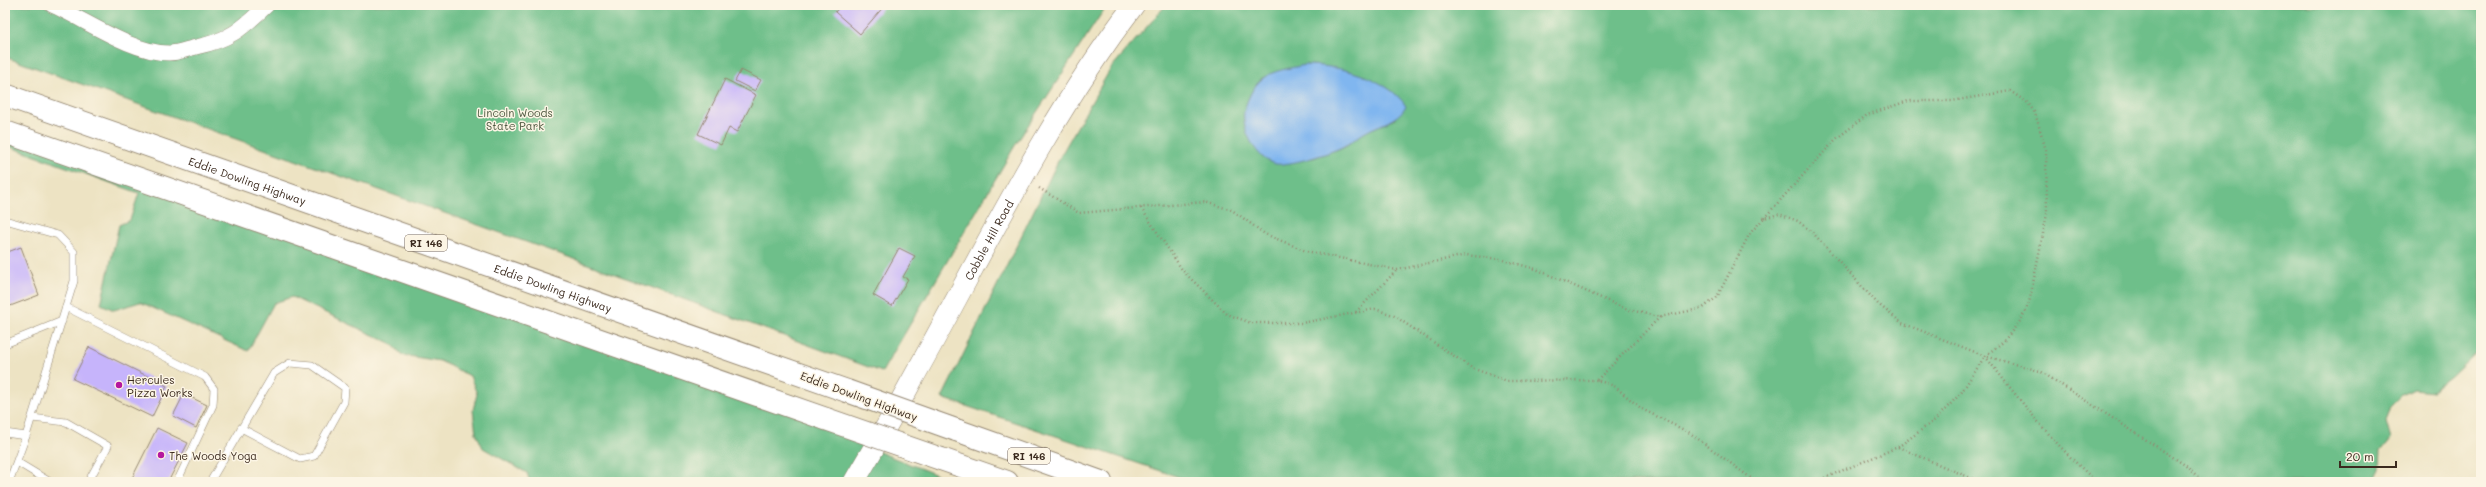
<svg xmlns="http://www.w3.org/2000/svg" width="2486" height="487" viewBox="0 0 2486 487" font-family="Mali,sans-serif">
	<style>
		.forest { fill: #6ebf8a; stroke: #547454; fill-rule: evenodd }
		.water { fill: #80b6ef; stroke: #5e7086 }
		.building { fill: #c6b4fb }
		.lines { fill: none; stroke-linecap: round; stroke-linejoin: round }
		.lane-casing { stroke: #948670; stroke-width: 8 }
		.street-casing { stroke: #948670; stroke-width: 16 }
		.secondary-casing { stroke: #948670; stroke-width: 22 }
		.highway-casing { stroke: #948670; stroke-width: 24 }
		.path { stroke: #948670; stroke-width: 2.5; stroke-dasharray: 1 3; stroke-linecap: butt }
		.lane { stroke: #fff; stroke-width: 7 }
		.street { stroke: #fff; stroke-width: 15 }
		.secondary { stroke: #fff; stroke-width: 21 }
		.highway { stroke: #fff; stroke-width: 22 }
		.highway-bridge-casing { stroke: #948670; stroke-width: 24; stroke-linecap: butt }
		.highway-bridge { stroke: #fff; stroke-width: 22 }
		.poi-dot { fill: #b5179e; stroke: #fcf5e5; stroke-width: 1.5 }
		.labels { text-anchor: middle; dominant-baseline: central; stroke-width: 3; stroke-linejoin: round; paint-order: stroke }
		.shield { fill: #fcf5e5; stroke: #75675a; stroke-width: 1 }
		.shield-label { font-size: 10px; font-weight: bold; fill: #3b2a1e }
		.park-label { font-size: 11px; fill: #4e5840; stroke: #fcf5e5 }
		.street-label { font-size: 11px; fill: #3b2a1e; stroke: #fcf5e5 }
		.poi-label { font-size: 11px; fill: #3b2a1e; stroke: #fcf5e5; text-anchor: start }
	</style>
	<rect width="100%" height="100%" fill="#fcf5e5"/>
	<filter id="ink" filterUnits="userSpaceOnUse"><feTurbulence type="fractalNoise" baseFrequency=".025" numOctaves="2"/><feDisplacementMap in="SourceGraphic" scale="8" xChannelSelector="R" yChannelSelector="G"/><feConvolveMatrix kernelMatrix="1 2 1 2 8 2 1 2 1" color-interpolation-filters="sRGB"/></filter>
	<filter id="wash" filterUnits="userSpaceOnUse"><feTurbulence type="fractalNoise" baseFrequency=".012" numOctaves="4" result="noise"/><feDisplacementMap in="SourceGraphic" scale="16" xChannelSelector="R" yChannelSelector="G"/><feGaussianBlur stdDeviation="0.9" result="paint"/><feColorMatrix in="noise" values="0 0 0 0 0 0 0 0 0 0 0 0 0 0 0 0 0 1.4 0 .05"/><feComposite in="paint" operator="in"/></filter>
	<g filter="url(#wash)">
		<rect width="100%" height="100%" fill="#ede3c3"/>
		<g class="forest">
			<polygon points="5,5 1107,5 1016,144 882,372 574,259 5,57"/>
			<path d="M1166,5H2481V348L2451,377L2433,391L2414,389L2402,395L2391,406L2386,421L2391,439L2381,451L2380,468L2373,482H1194L942,398L1061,155L1111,68ZM1305,65C1336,65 1364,77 1392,91L1395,119L1364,132L1344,147L1313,158L1262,157L1246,128L1244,112L1249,97L1262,78Z"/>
			<polygon points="5,131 871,435 879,452 955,482 530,482 527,473 483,448 476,433 473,410 477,394 470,376 440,361 402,355 392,344 292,297 274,303 248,351 140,302 114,310 101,304 119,225 130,220 139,193 5,145"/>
		</g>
		<path class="water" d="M1305,65C1338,65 1387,77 1406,106C1397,122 1379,124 1364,133C1357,137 1351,143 1344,146C1332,153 1289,166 1276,164C1257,161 1241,129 1244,111C1247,100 1253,86 1262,79C1272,70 1292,68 1305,65Z"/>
		<g id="blocks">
			<g class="building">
				<polygon points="841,5 885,5 860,34 835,12"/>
				<polygon points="741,70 761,80 755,91 735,81"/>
				<polygon points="725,79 756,95 737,132 729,128 721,145 698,134"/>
				<polygon points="21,247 39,295 5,308 5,253"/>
				<polygon points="899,248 915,256 903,277 908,279 892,306 873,295"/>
				<polygon points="89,347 167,386 152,417 73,379"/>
				<polygon points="184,394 207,405 196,428 173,416"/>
				<polygon points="157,428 188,443 168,482 130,482"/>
			</g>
		</g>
	</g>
	<g filter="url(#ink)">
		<use href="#blocks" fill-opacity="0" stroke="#948670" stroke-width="1"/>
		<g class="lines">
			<defs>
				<g id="lane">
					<polyline points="5,220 58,235 74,252 74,281 26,436 9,482"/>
					<polyline points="66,307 205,377 214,389 213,405 177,482"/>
					<polyline points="5,344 62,321"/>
					<polyline points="32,418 66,422 108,446 88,482"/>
					<polyline points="5,433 26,436"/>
					<polyline points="17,462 50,482"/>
					<polyline points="210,482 274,373 290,363 312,365 345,388 344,402 314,456 300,459 241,428"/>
				</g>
				<path id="street" d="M52,5C86,20 132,53 169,53C177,53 187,49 196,47C230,40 242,29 267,5"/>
				<g id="secondary">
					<path id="s1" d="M854,482C873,449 893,416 911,382C982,255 1045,122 1134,5"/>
				</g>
				<g id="highway">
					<path id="s2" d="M5,95L847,391"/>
					<polyline points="5,132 826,419"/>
					<polyline points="956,430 1101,482"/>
					<polyline points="941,459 1007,482"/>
				</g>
			</defs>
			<use href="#lane" class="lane-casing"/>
			<use href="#street" class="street-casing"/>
			<use href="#secondary" class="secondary-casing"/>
			<use href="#highway" class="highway-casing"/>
			<g class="path">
				<polyline points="1039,188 1079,213 1205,202 1232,210 1265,234 1306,251 1397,270 1466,255 1499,259 1536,269 1626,309 1660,317 1703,308 1717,297 1750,233 1764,218 1779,214 1798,221 1814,234 1878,304 1902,323 1985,356 2040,371 2185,465 2202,482"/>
				<polyline points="1141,208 1183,271 1227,314 1251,323 1302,323 1375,309 1393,315 1472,368 1507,381 1597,380 1614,386 1642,409 1690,433 1756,482"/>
				<polyline points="1764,218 1836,139 1867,115 1908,101 1952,101 2010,91 2028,103 2035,113 2046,150 2047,214 2029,303 2021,320 2003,342 1985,356 1961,393 1935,420 1898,447 1815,482"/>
				<polyline points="1356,312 1397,270"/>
				<path d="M1985,356C2020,400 2054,445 2097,482"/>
				<polyline points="1597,380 1660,317"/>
				<polyline points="1898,447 1980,482"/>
			</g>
			<use href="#lane" class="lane"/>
			<use href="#street" class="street"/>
			<use href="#secondary" class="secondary"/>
			<use href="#highway" class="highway"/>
			<defs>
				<g id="highway-bridge">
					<polyline points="847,391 956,430"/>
					<polyline points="826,419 941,459"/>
				</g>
			</defs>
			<use href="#highway-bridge" class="highway-bridge-casing"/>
			<use href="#highway-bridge" class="highway-bridge"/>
		</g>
	</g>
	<g class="poi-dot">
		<circle cx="119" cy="385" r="4"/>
		<circle cx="161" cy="455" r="4"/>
	</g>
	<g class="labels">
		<g class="shield">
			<rect x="405" y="235" width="42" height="16" rx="3"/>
			<rect x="1008" y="448" width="42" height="16" rx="3"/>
		</g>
		<g class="shield-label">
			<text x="426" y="243">RI 146</text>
			<text x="1029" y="456">RI 146</text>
		</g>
		<g class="park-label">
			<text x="515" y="112">Lincoln Woods<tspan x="515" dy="13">State Park</tspan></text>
		</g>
		<g class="street-label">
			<text stroke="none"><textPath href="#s2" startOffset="257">Eddie Dowling Highway</textPath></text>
			<text stroke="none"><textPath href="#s1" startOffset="277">Cobble Hill Road</textPath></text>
			<text stroke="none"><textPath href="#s2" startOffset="581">Eddie Dowling Highway</textPath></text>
			<text transform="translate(859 396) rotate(20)">Eddie Dowling Highway</text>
		</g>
		<g class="poi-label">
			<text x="127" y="379">Hercules<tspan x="127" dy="13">Pizza Works</tspan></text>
			<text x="169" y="455">The Woods Yoga</text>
		</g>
	</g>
	<rect width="2486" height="487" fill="none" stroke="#fcf5e5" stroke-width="20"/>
	<path d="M2340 461v6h56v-6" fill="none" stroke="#3b2a1e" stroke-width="2"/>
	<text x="2346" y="461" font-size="12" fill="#3b2a1e" stroke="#fcf5e5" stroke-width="3" paint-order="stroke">20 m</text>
</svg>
